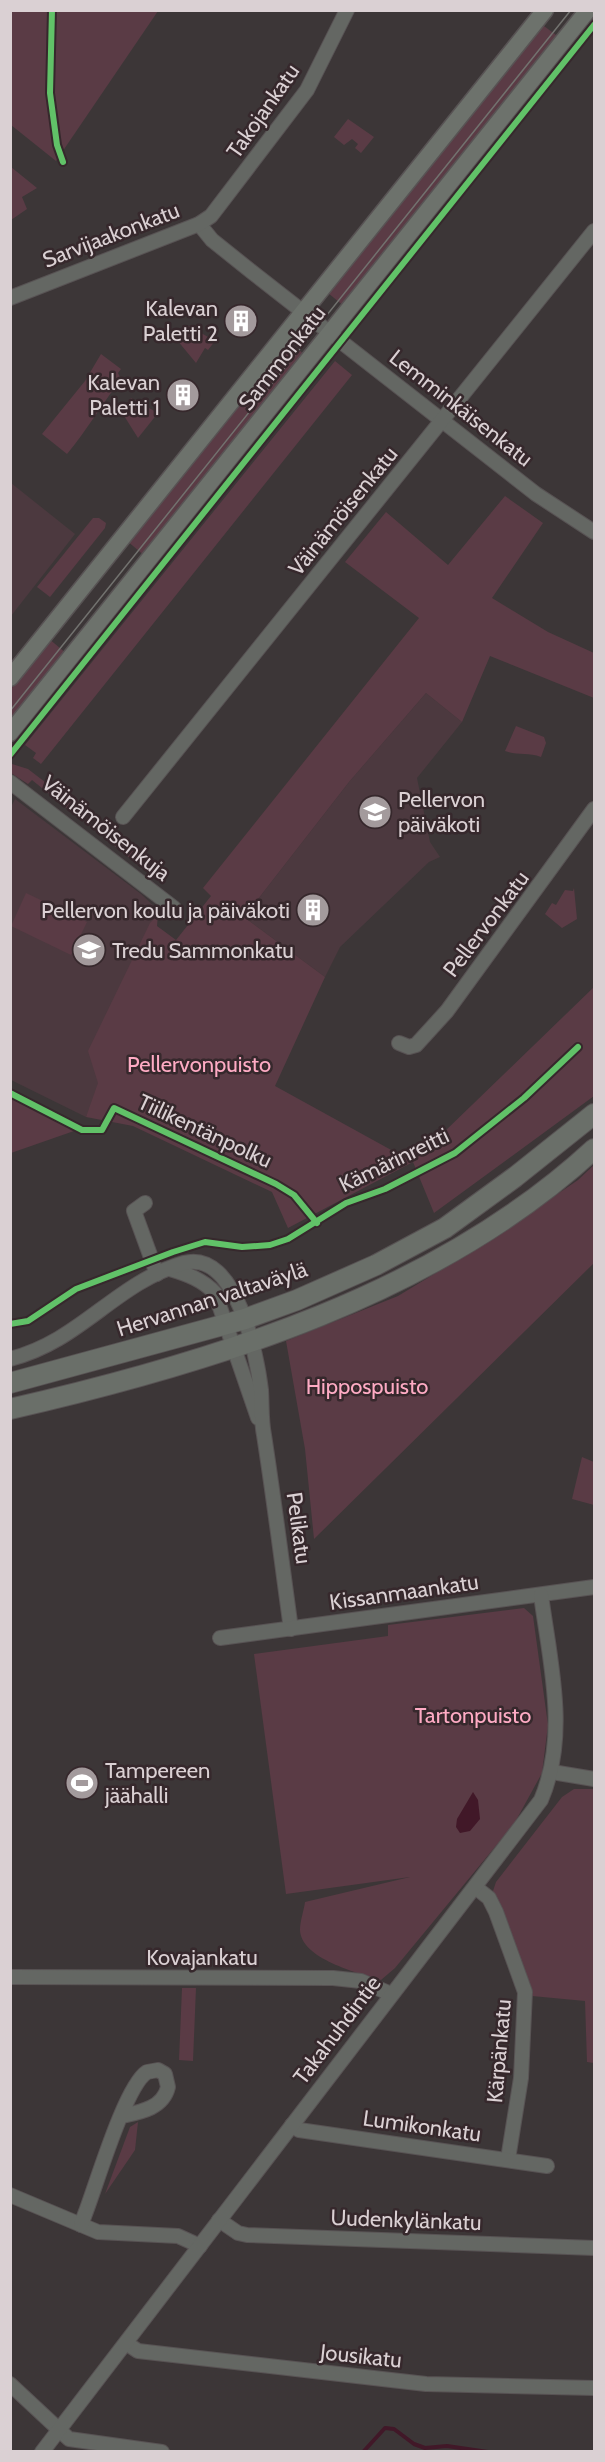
<svg xmlns="http://www.w3.org/2000/svg" width="605" height="2462" viewBox="0 0 605 2462" font-family="Cabin,sans-serif">
	<style>
		.built { fill: #4c393f }
		.green { fill: #5a3b45 }
		.water { fill: #411828 }
		.lines { fill: none; stroke-linecap: round; stroke-linejoin: round }
		.stream { stroke: #411828; stroke-width: 4 }
		.minor-casing { stroke: #585354; stroke-width: 16 }
		.major-casing { stroke: #585354; stroke-width: 19 }
		.highway-casing { stroke: #585354; stroke-width: 22 }
		.minor { stroke: #646763; stroke-width: 14 }
		.major { stroke: #6d726c; stroke-width: 16 }
		.highway { stroke: #6a6f69; stroke-width: 20 }
		.tram { stroke: #72726f; stroke-width: 1.5 }
		.cycleway-casing { stroke: #36282c; stroke-width: 10 }
		.cycleway { stroke: #61c268; stroke-width: 6 }
		.labels { text-anchor: middle; dominant-baseline: central; stroke-width: 5; stroke-linejoin: round; paint-order: stroke }
		.street-label { font-size: 22px; fill: #dad0d3; stroke: #36282c }
		.poi-label { font-size: 22px; fill: #dad0d3; stroke: #36282c; text-anchor: end }
		.park-label { font-size: 22px; fill: #feabc4; stroke: #36282c }
	</style>
	<rect width="100%" height="100%" fill="#3c3637"/>
	<g class="built">
		<polygon points="11,483 75,534 11,616"/>
		<polygon points="426,693 462,722 417,778 430,842 440,857 429,862 340,947 325,977 244,917 349,782"/>
		<polygon points="15,799 141,894 158,910 152,923 161,960 86,1117 11,1080 10,809"/>
	</g>
	<g class="green">
		<polygon points="10,11 158,11 56,161 11,125"/>
		<polygon points="540,23 560,38 345,307 328,293"/>
		<polygon points="348,119 374,137 361,153 355,148 358,144 352,139 344,145 334,137"/>
		<polygon points="11,167 37,188 22,197 27,209 11,220"/>
		<polygon points="189,326 215,341 208,350 205,348 196,363 177,340"/>
		<polygon points="288,341 305,355 146,557 126,540"/>
		<path d="M101,354L121,369L118,373L121,379C102,404 87,430 67,454L42,434L85,381Z"/>
		<polygon points="335,361 352,375 41,764 33,758 36,753 25,745"/>
		<polygon points="131,398 158,413 138,438 121,411"/>
		<polygon points="505,496 543,523 492,598 548,632 594,653 594,698 490,656 462,722 426,693 349,782 244,917 325,977 275,1086 413,1162 594,987 594,1096 434,1213 413,1162 288,1228 272,1192 133,1126 86,1117 98,1083 88,1051 150,923 158,915 157,926 176,940 211,896 203,888 419,618 345,562 386,512 448,565"/>
		<polygon points="93,518 99,518 106,523 105,528 50,597 37,587"/>
		<polygon points="48,638 67,654 11,726 11,689"/>
		<path d="M516,726L544,737L546,743L541,757C528,752 518,756 505,751Z"/>
		<polygon points="12,764 28,769 84,812 79,818 32,780 28,784 11,773"/>
		<polygon points="117,839 153,866 153,876 112,844"/>
		<polygon points="574,888 577,919 562,928 545,914 552,903 556,905 565,890 573,891"/>
		<polygon points="26,893 87,922 71,955 11,926"/>
		<polygon points="10,1098 75,1129 74,1131 11,1153"/>
		<polygon points="594,1165 594,1263 314,1539 305,1449 286,1341 398,1296 492,1239 578,1180"/>
		<polygon points="582,1457 594,1462 594,1505 572,1499"/>
		<path d="M524,1608L533,1616L548,1725L542,1773L514,1824L395,1968L381,1980C358,1973 301,1959 300,1930C300,1921 304,1910 305,1902L410,1877L286,1894L254,1654L388,1636V1625Z"/>
		<polygon points="574,1789 594,1789 594,2063 587,2062 585,2001 532,1996 493,1891 496,1882 562,1797"/>
		<polygon points="182,1988 196,1988 193,2061 179,2060"/>
		<polygon points="138,2122 135,2150 105,2194 130,2127"/>
	</g>
	<polygon class="water" points="473,1792 478,1800 480,1819 470,1831 460,1833 456,1827 457,1819"/>
	<g class="lines">
		<polyline class="stream" points="363,2452 385,2428 394,2429 414,2444 425,2448 447,2446 488,2452"/>
		<defs>
			<g id="minor">
				<polyline points="199,224 212,240 252,272 536,494 594,532"/>
				<polyline points="10,298 199,224 211,216 307,90 347,10"/>
				<polyline points="10,782 174,908"/>
				<polyline points="123,817 594,231"/>
				<polyline points="399,1043 409,1047 416,1045 447,1011 594,809"/>
				<polyline points="145,1203 134,1211 157,1274"/>
				<path d="M170,1269C187,1274 203,1280 215,1293L258,1418"/>
				<path d="M10,1359C81,1341 115,1283 184,1263C236,1249 257,1355 261,1390C262,1405 261,1420 264,1435C274,1499 282,1564 291,1629"/>
				<polyline points="220,1638 594,1587"/>
				<polyline points="552,1772 594,1779"/>
				<polyline points="475,1887 489,1898 496,1912 525,1992 521,2078 508,2159"/>
				<polyline points="10,1977 333,1978 361,1981 391,1994"/>
				<polyline points="292,2125 299,2130 547,2166"/>
				<polyline points="10,2195 98,2232 178,2236 200,2246"/>
				<polyline points="219,2220 238,2233 247,2235 594,2248"/>
				<path d="M81,2225L85,2214C96,2186 125,2086 147,2072L158,2070L165,2074L168,2087C163,2108 141,2112 122,2116"/>
				<polyline points="126,2343 138,2351 426,2384 594,2388"/>
				<polyline points="10,2384 69,2439 162,2452"/>
				<path d="M42,2452L541,1800C569,1734 550,1663 541,1595"/>
			</g>
			<g id="major">
				<polyline points="10,678 545,10"/>
				<polyline points="10,733 588,10"/>
			</g>
			<g id="highway">
				<polyline points="10,1383 245,1319 297,1300 376,1265 445,1228 515,1177 594,1114"/>
				<path d="M10,1409C215,1362 437,1294 594,1149"/>
			</g>
		</defs>
		<use href="#minor" class="minor-casing"/>
		<use href="#major" class="major-casing"/>
		<use href="#highway" class="highway-casing"/>
		<use href="#minor" class="minor"/>
		<use href="#major" class="major"/>
		<use href="#highway" class="highway"/>
		<polyline class="tram" points="10,711 571,10"/>
		<defs>
			<g id="cycleway">
				<polyline points="52,10 50,93 57,145 63,162"/>
				<polyline points="10,755 594,25"/>
				<polyline points="10,1093 82,1130 102,1130 114,1108 276,1184 294,1195 317,1223"/>
				<polyline points="10,1324 28,1321 76,1289 173,1252 205,1242 242,1247 270,1245 288,1239 346,1203 385,1189 455,1153 524,1098 578,1047"/>
			</g>
		</defs>
		<use href="#cycleway" class="cycleway-casing"/>
		<use href="#cycleway" class="cycleway"/>
	</g>
	<defs>
		<symbol id="building-disc" viewBox="-11 -11 22 22"><circle r="9.5" fill="#a39a9c" stroke="#36282c"/><path d="M-4-6H4V6H1V3H-1V6H-4ZM-2.5-4.3h1.7v1.8h-1.7ZM.8-4.3h1.7v1.8H.8ZM-2.5-1h1.7V.8h-1.7ZM.8-1h1.7V.8H.8Z" fill="#fff"/></symbol>
		<symbol id="school-disc" viewBox="-11 -11 22 22"><circle r="9.5" fill="#a39a9c" stroke="#36282c"/><path d="M0-5L7-2L0 1L-7-2ZM-4 1L0 2.5L4 1V4Q0 6-4 4Z" fill="#fff"/></symbol>
		<symbol id="stadium-disc" viewBox="-11 -11 22 22"><circle r="9.5" fill="#a39a9c" stroke="#36282c"/><path d="M0-5a6.5 5 0 1 0 0 10a6.5 5 0 1 0 0-10ZM-3.5-1.8h7v3.6h-7Z" fill="#fff"/></symbol>
	</defs>
	<g fill-rule="evenodd">
		<use href="#building-disc" x="222" y="302" width="38" height="38"/>
		<use href="#building-disc" x="164" y="376" width="38" height="38"/>
		<use href="#school-disc" x="356" y="793" width="38" height="38"/>
		<use href="#building-disc" x="294" y="891" width="38" height="38"/>
		<use href="#school-disc" x="70" y="931" width="38" height="38"/>
		<use href="#stadium-disc" x="63" y="1764" width="38" height="38"/>
	</g>
	<g class="labels">
		<g class="street-label">
			<text transform="translate(263 111) rotate(-55)">Takojankatu</text>
			<text transform="translate(111 235) rotate(-21)">Sarvijaakonkatu</text>
			<text transform="translate(282 358) rotate(-52)">Sammonkatu</text>
			<text transform="translate(461 408) rotate(38)">Lemminkäisenkatu</text>
			<text transform="translate(343 511) rotate(-51)">Väinämöisenkatu</text>
			<text transform="translate(106 828) rotate(38)">Väinämöisenkuja</text>
			<text transform="translate(486 924) rotate(-53)">Pellervonkatu</text>
			<text transform="translate(205 1131) rotate(25)">Tiilikentänpolku</text>
			<text transform="translate(394 1160) rotate(-26)">Kämärinreitti</text>
			<text transform="translate(212 1299) rotate(-18)">Hervannan valtaväylä</text>
			<text transform="translate(299 1528) rotate(82)">Pelikatu</text>
			<text transform="translate(404 1592) rotate(-8)">Kissanmaankatu</text>
			<text x="202" y="1957">Kovajankatu</text>
			<text transform="translate(337 2030) rotate(-53)">Takahuhdintie</text>
			<text transform="translate(499 2051) rotate(-85)">Kärpänkatu</text>
			<text transform="translate(422 2126) rotate(8)">Lumikonkatu</text>
			<text transform="translate(406 2220) rotate(2)">Uudenkylänkatu</text>
			<text transform="translate(361 2356) rotate(6)">Jousikatu</text>
		</g>
		<g class="poi-label">
			<text x="218" y="308">Kalevan<tspan x="218" dy="25">Paletti 2</tspan></text>
			<text x="160" y="382">Kalevan<tspan x="160" dy="25">Paletti 1</tspan></text>
			<text x="398" y="799" text-anchor="start">Pellervon<tspan x="398" dy="25">päiväkoti</tspan></text>
			<text x="290" y="910">Pellervon koulu ja päiväkoti</text>
			<text x="112" y="950" text-anchor="start">Tredu Sammonkatu</text>
			<text x="105" y="1770" text-anchor="start">Tampereen<tspan x="105" dy="25">jäähalli</tspan></text>
		</g>
		<g class="park-label">
			<text x="199" y="1064">Pellervonpuisto</text>
			<text x="367" y="1386">Hippospuisto</text>
			<text x="473" y="1715">Tartonpuisto</text>
		</g>
	</g>
	<rect width="605" height="2462" fill="none" stroke="#dad0d3" stroke-width="24"/>
</svg>
